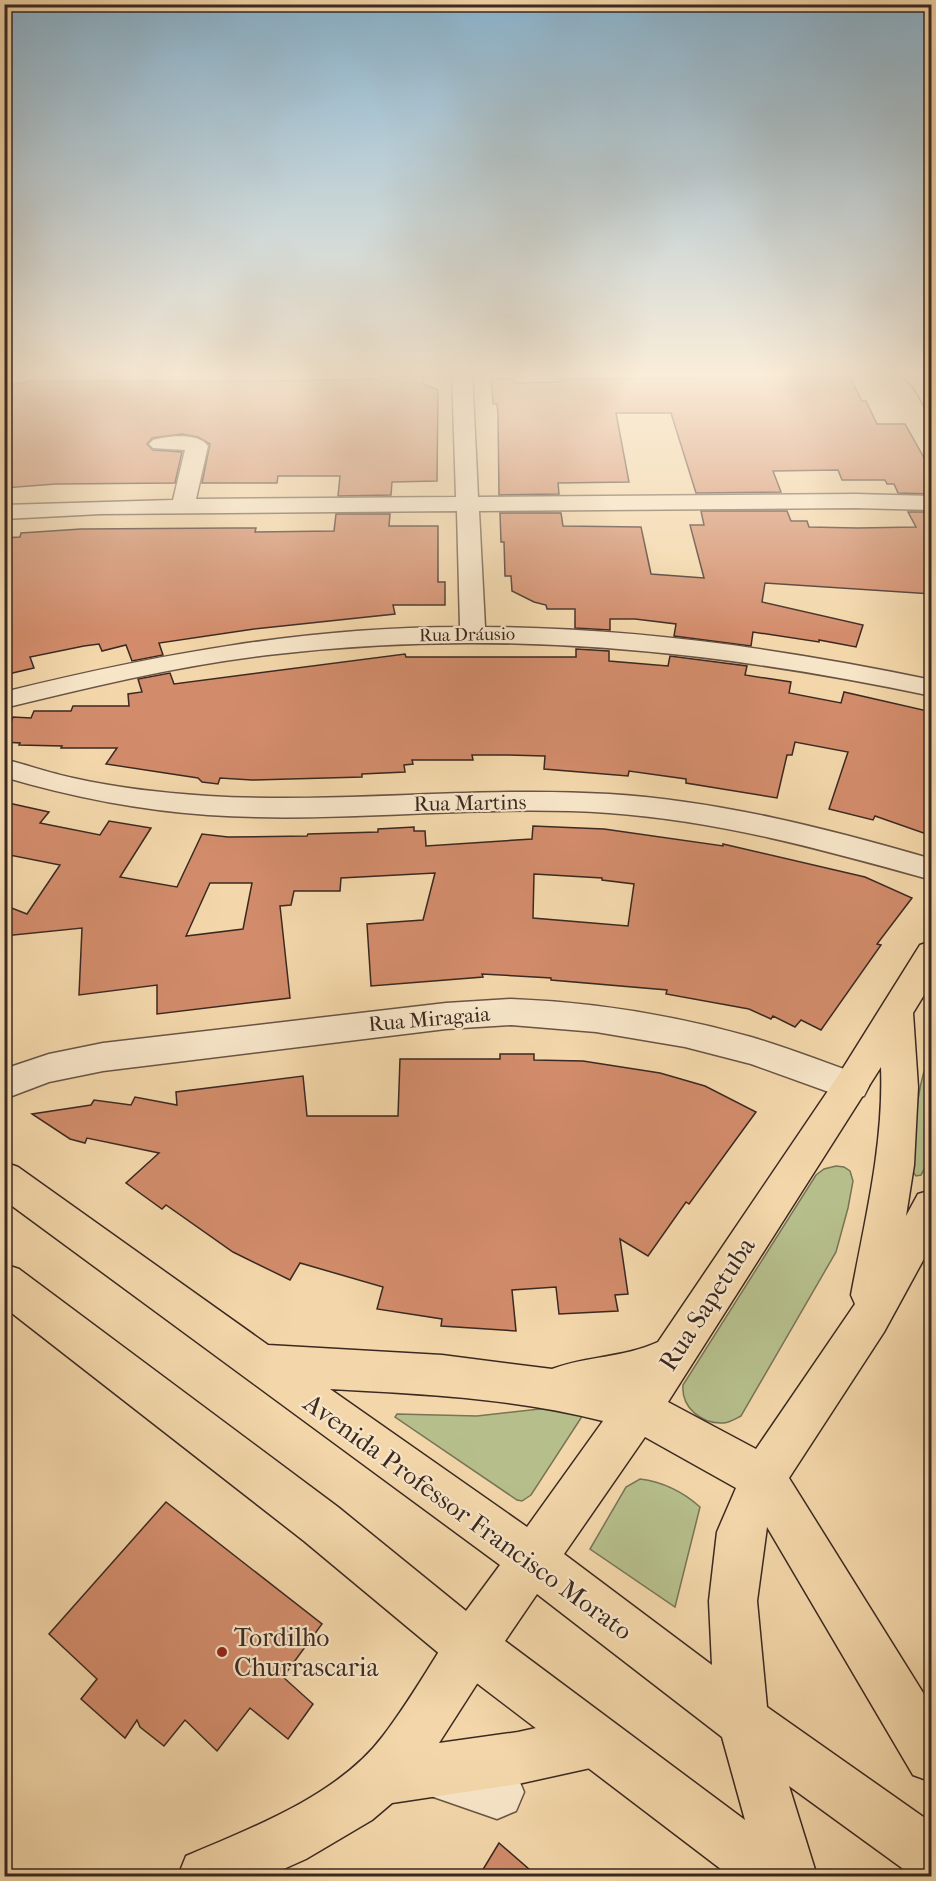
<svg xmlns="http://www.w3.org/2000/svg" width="936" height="1881" viewBox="0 0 936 1881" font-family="'IM FELL French Canon',serif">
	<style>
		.green { fill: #b6bf8c; stroke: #787457; stroke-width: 1.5 }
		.building { fill: #d28c6b; stroke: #3b2922; stroke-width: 1.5; fill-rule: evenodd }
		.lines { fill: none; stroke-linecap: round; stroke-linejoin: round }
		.minor-casing { stroke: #695444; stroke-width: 3 }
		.major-casing { stroke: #3b2922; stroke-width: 3 }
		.highway-casing { stroke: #3b2922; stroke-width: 3 }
		.minor { fill: #f7e5c8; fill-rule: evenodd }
		.major { fill: #f3d7aa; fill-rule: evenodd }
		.highway { fill: #f3d7aa; fill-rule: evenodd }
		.poi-dot { fill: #8f2418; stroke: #f7e5c8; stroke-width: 2 }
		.labels { text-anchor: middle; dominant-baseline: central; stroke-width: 4.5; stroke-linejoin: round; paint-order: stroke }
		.far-street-label { font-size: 18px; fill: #3b2922; stroke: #f7e5c8 }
		.street-label { font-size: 21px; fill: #3b2922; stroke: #f7e5c8 }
		.near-street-label { font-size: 26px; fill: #3b2922; stroke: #f7e5c8 }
		.near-poi-label { font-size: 26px; fill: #3b2922; stroke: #f7e5c8; text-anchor: start }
	</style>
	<rect width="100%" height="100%" fill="#f3d7aa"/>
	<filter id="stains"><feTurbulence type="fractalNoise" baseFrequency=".00333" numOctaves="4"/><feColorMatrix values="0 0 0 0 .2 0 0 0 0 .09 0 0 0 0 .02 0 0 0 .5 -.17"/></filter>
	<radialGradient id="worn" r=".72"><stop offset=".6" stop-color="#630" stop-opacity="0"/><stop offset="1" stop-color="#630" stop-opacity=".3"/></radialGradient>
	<g class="green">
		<path d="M931,1053V1156L921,1175L916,1176L913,1172C916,1132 914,1089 931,1053Z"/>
		<path d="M836,1166L844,1167L850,1171L853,1181L848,1208L836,1252L741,1416C735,1419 729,1423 723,1423C701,1424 681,1407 683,1385L816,1175L824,1169Z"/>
		<polygon points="567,1406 581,1413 581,1418 531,1495 522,1501 517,1500 395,1417 397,1414 477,1416"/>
		<path d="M640,1479C664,1482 682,1491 700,1507L675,1607L590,1549L626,1487Z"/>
	</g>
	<g class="building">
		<polygon points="381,377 424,377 423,384 438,390 437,481 392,482 391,495 338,496 340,476 278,476 277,483 202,483 210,444 198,437 182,434 152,438 147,444 153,450 182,452 175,483 56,484 4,488 4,385 25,383 26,381 276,381 381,379"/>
		<polygon points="850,377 862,401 866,401 877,424 905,424 932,472 932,494 898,493 894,484 887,484 885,480 842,480 838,470 773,471 781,492 696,493 671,413 616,413 629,482 558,483 559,494 499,495 498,414 497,404 493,404 491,379 514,379 514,383 560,382 560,379"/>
		<polygon points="701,511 787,511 791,521 807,521 809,527 858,528 916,527 908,512 932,512 932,594 765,583 762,602 863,625 856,647 819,640 819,642 753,632 751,646 674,636 676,624 635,619 610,619 610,630 575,628 575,609 547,609 546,605 534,602 512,591 511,576 505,576 504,542 501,542 500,513 561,513 563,526 641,527 651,574 704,578 690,525 704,525"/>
		<polygon points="336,514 390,514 389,526 438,526 438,582 445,582 445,605 393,605 395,614 254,629 159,643 163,655 132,661 126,645 102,651 99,644 84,646 30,657 34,668 4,675 4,538 20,537 21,533 81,529 232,528 256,528 255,532 334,531"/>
		<polygon points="576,649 609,651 609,661 668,666 670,656 747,666 745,675 791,682 789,693 841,703 844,692 932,712 932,836 875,816 873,820 829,809 848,752 795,742 792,755 787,755 777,798 686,783 686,779 629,771 628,776 544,769 545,756 508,755 472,755 473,760 412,760 413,764 404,765 405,772 362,774 362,777 252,780 220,778 218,784 202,782 198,778 106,764 117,748 61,748 62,746 19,745 20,743 4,742 13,717 31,718 34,711 71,711 73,706 129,706 128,694 142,692 138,679 170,673 174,684 405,654 406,657 576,657"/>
		<path d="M4,802L49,812L40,823L100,835L109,821L151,828L120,877L177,887L202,834L228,837L307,836L308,834L378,832V829L414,827V831H425L426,846L532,839L533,826L604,829L723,846V844L865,877L912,898L877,944L881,945L821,1030L801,1020L795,1027L773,1016L771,1019L749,1009L666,994L667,990L551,980V978L482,974L483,977L371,986L367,924L423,920L435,873L341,878L340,891H294L291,905L280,906L290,998L157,1014V985L79,995L82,928L4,936V905L27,914L60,865L4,854ZM534,874L602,878V880L634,884L628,926L533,918ZM210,883H252L243,929L186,936Z"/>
		<polygon points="500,1054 534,1054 534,1060 583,1061 660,1073 705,1086 756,1112 689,1204 686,1202 648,1256 620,1239 628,1294 615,1295 618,1311 559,1314 556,1287 512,1290 516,1331 441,1326 442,1319 377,1309 383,1287 300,1263 290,1280 233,1252 166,1205 162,1209 126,1183 159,1153 87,1138 85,1143 70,1139 32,1114 91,1105 94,1100 131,1105 135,1097 177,1105 176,1092 303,1076 307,1116 398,1116 400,1059 500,1059"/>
		<polygon points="166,1502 322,1624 283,1677 313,1704 288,1739 250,1708 217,1751 185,1720 164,1746 140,1727 137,1720 125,1738 81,1699 97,1679 49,1634"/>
		<polygon points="499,1843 537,1876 479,1876"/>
	</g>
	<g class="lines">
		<defs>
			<g id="minor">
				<path d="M452,371H472L478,497L855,494L932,496V510L855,508L479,511L485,627C636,628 784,649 932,680V696C714,650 499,628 277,654C185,664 94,686 4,708V692C154,655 305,627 460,627L457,511L101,514L4,519V505L173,500L185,450L153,448L149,444L153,440C167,436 198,432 208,446L196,499L456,497Z"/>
				<polygon points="897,371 918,371 915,375 900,375"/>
				<path d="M4,759C27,765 50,773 73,778C117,788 163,793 208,796C341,804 475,786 609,794C719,801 826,828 932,859V880C824,850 721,821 609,813C475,804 342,824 208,815C138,810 72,797 4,777Z"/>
				<path d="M511,999C592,1002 673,1015 751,1037C789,1048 826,1063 864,1076L869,1086L864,1096L851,1100L751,1064L685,1047L596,1032L511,1025L446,1029L103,1071L49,1082L4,1099V1069L49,1054L103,1043L446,1003Z"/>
				<polygon points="444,1748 516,1773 524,1792 516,1811 497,1819 425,1794 417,1775 425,1756"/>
			</g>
			<g id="major">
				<path d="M898,371H918C933,385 932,388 932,409L925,407L914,388Z"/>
				<path d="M471,1622L489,1629L496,1647L489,1665L439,1743L518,1732L595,1715L613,1723L621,1741L613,1759L595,1767L518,1784L392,1803L372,1820L306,1859L268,1876H178L186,1856C252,1828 339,1795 383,1736C409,1702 430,1665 453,1629Z"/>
			</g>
			<path id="highway" d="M932,941V982L913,1013L918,1087L914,1165L906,1216L918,1194L932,1190V1244L884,1332L789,1478L932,1707V1782L913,1775L767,1527L757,1601L767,1707L932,1823V1876H913L789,1786L817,1876H730L453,1665L304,1541L4,1307V1264L19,1269L338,1507L466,1611L500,1565L4,1200V1162L18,1167L268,1345L442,1355L552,1369C586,1356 623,1358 658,1342L838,1076L920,945ZM881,1067C884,1144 865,1220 851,1295L855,1304L756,1449L668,1402ZM330,1389C421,1394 514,1398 603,1421L527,1527ZM645,1437L736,1488L717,1532L709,1601L712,1665L564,1554ZM537,1594L722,1737L745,1820L505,1641Z"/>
		</defs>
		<use href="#minor" class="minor-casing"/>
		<use href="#major" class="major-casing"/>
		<use href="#highway" class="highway-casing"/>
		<use href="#minor" class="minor"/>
		<use href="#major" class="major"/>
		<use href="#highway" class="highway"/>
	</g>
	<linearGradient id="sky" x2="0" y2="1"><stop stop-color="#8ab6d2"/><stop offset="0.59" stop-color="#faedd9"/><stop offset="1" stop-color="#faedd9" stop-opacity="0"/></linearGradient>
	<rect width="936" height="634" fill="url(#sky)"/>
	<circle class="poi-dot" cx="222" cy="1652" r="6"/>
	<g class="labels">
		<g class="far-street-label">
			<text transform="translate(467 635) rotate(-1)">Rua Dráusio</text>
		</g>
		<g class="street-label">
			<text transform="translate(470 803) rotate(-1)">Rua Martins</text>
			<text transform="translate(429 1019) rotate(-5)">Rua Miragaia</text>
		</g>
		<g class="near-street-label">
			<text transform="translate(707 1304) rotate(-57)">Rua Sapetuba</text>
			<text transform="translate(468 1517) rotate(36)">Avenida Professor Francisco Morato</text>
		</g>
		<g class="near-poi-label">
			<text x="234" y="1637">Tordilho<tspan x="234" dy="30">Churrascaria</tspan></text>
		</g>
	</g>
	<rect width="936" height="1881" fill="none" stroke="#f3d7aa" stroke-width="24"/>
	<rect x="6" y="6" width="924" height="1869" fill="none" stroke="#3b2922" stroke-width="3"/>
	<rect x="12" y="12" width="912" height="1857" fill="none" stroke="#3b2922" stroke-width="1.5"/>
	<rect width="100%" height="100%" filter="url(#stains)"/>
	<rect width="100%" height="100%" fill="url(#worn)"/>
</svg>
